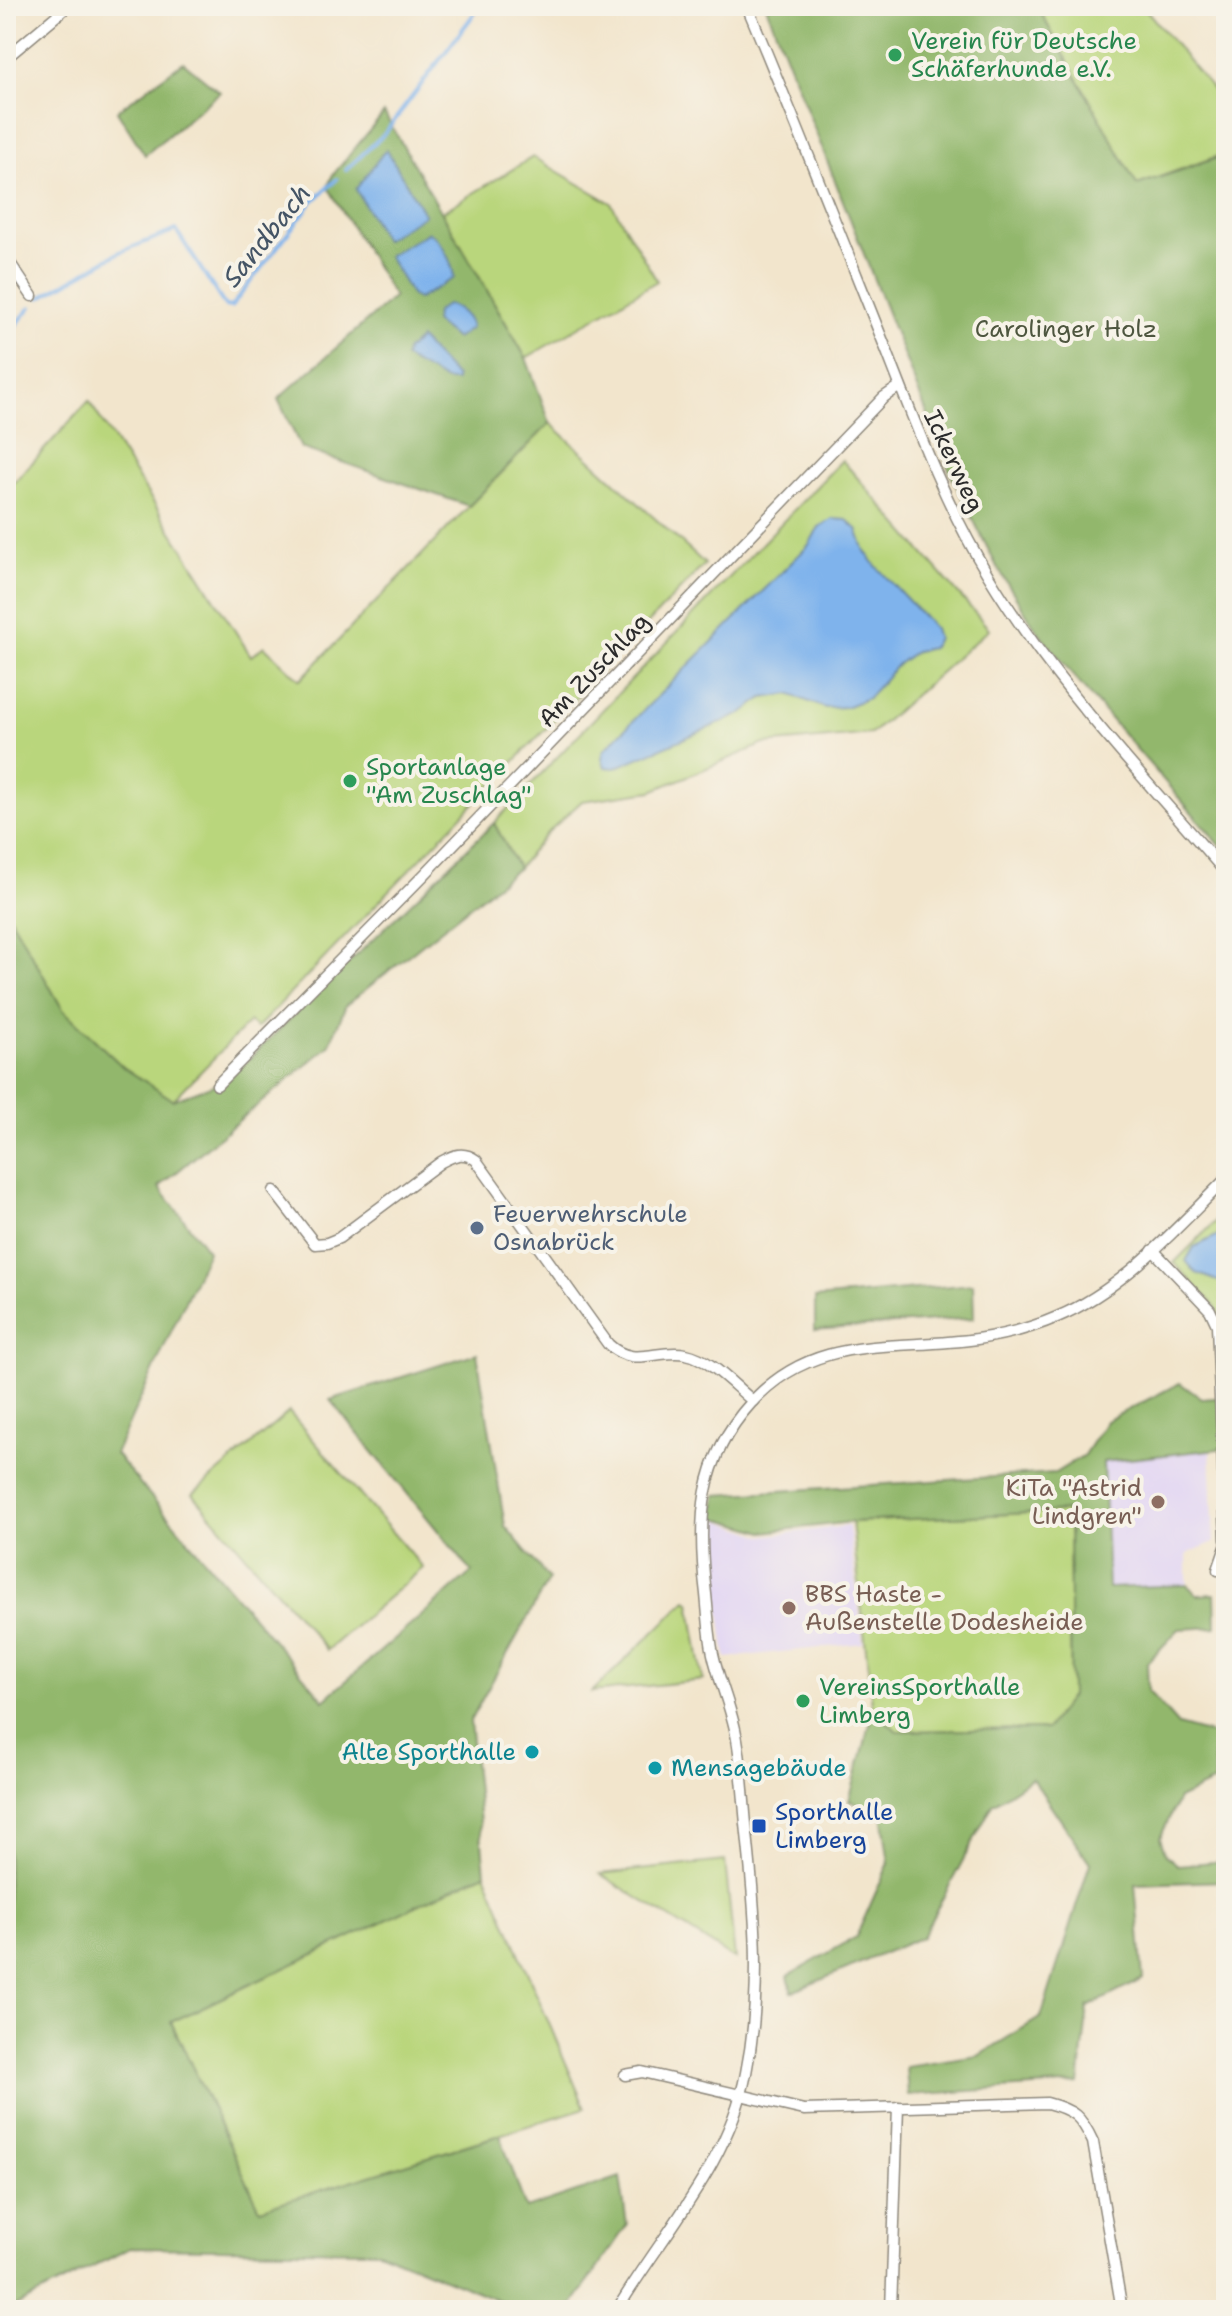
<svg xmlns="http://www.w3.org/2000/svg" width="1232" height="2316" viewBox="0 0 1232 2316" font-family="'Shantell Sans',sans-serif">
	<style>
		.built { fill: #e1d4f4 }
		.green { fill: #b9d67c; stroke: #728054; stroke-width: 2 }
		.forest { fill: #92b76c; stroke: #5e714c; stroke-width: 2 }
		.water { fill: #7fb3ec; stroke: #556f8c; stroke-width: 2 }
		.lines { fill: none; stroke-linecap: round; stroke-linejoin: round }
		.stream { stroke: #7fb3ec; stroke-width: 4 }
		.street-casing { stroke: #8e887c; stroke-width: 13 }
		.street { stroke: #fff; stroke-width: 10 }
		.leisure-dot { fill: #2e9e5b; stroke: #f7f3e8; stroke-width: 3 }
		.service-dot { fill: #5c6f8a; stroke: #f7f3e8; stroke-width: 3 }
		.education-dot { fill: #8d6e63; stroke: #f7f3e8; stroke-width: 3 }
		.culture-dot { fill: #0f9aa8; stroke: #f7f3e8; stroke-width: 3 }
		.transit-dot { fill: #1a4fb4; stroke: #f7f3e8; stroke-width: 3 }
		.labels { text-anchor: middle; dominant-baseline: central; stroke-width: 8; stroke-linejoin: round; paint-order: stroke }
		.leisure-label { font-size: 24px; fill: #27864d; stroke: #f7f3e8; text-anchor: start }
		.park-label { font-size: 24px; fill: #4e563f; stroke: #f7f3e8 }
		.street-label { font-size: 24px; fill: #2b2b2b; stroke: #f7f3e8 }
		.service-label { font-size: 24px; fill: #4e5e75; stroke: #f7f3e8; text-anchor: start }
		.education-label { font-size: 24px; fill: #785e54; stroke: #f7f3e8; text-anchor: end }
		.culture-label { font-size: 24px; fill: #0d838f; stroke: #f7f3e8; text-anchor: end }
		.transit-label { font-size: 24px; fill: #164399; stroke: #f7f3e8; text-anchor: start }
		.water-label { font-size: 26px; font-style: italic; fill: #445465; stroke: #f7f3e8 }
	</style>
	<rect width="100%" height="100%" fill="#f7f3e8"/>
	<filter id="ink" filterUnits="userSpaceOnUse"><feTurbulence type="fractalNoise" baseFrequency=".0125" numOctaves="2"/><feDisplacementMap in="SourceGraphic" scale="16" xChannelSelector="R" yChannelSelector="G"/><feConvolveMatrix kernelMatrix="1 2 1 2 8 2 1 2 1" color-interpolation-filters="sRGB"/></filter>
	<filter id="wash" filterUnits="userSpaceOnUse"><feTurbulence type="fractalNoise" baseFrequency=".006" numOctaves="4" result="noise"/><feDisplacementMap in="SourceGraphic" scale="32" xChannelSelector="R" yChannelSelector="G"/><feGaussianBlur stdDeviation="1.8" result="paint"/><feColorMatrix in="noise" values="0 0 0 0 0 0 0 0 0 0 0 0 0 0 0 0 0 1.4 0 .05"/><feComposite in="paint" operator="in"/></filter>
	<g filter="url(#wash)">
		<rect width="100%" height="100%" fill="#f2e5cc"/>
		<g class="built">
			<polygon points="1210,1451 1214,1542 1187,1554 1187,1585 1108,1588 1103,1461"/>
			<polygon points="715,1519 763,1536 849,1526 863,1643 726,1658 715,1574"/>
		</g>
		<g class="green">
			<polygon points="1037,6 1143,6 1226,105 1226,153 1137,185"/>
			<polygon points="533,157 611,203 657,281 526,358 442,212"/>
			<polygon points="89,401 251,656 264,646 300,680 550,423 705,564 257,1028 249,1022 173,1100 123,1067 63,1010 6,910 6,491"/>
			<polygon points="842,460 989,629 871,734 764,744 652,791 582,801 546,834 518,868 494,823"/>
			<polygon points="1226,1211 1226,1373 1223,1320 1215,1306 1174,1263"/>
			<polygon points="289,1412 423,1568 327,1650 193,1494"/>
			<polygon points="1069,1511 1071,1696 1048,1729 898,1731 873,1713 852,1522"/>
			<polygon points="687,1600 690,1602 703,1680 592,1692"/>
			<polygon points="725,1861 735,1959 600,1874"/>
			<polygon points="485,1873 585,2108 260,2210 171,2022"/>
		</g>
		<g class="forest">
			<polygon points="766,6 1037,6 1137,185 1226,155 1226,852 1081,685 1036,629 997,567 952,477"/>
			<polygon points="183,62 220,92 145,155 117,111"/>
			<polygon points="384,113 526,358 550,423 469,506 301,448 278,399 394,297 328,187 332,176"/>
			<polygon points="494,823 518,868 346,1005 329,1046 159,1187 208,1251 115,1454 324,1700 472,1572 330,1400 477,1353 505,1526 549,1579 470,1721 485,1873 171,2022 260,2209 500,2135 526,2209 620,2177 627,2225 569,2310 523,2310 378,2251 130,2248 8,2310 6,910 63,1010 123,1067 173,1100 227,1080"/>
			<polygon points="973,1284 974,1318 815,1330 815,1298"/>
			<polygon points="1180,1383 1202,1399 1226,1397 1226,1448 1103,1462 1108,1588 1187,1585 1198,1595 1215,1594 1216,1627 1179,1629 1147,1663 1148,1691 1178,1725 1214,1735 1214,1782 1178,1799 1160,1838 1166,1855 1178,1865 1225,1861 1225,1881 1135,1884 1143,1979 1088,2007 1079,2084 908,2095 906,2067 978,2056 1041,2017 1090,1863 1032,1778 993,1804 922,1937 792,1992 788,1976 856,1937 889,1863 882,1813 849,1801 873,1713 898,1731 1047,1729 1071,1696 1069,1511 852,1522 764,1532 714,1517 716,1495 1055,1473 1084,1455 1106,1421"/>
		</g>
		<g class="water">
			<polygon points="386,149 425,215 384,240 356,189"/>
			<path d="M429,232C441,239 453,264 454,278L418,299L412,296L388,256Z"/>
			<path d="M447,304C458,308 469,316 471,328L456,339L435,322L436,312Z"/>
			<polygon points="420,339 456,377 456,381 446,381 405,358 406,351"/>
			<polygon points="833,519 847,520 857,529 865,551 877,567 934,628 937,638 932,648 916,651 898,664 868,698 846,707 825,708 789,694 763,698 739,715 615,768 605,767 602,758 604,750 808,546 819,527"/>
			<polygon points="1226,1231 1226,1284 1196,1273 1186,1261 1194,1247"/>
		</g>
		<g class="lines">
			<g class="stream">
				<polyline points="346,170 385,133 480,6"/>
				<polyline points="40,298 120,252 176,230 225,306 231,307 312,202 337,179"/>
				<polyline points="6,337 31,307"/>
			</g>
		</g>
	</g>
	<g filter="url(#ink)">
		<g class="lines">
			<defs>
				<g id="street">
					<path d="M747,6C795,120 840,234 886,349C916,426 945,504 988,575C1054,684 1144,777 1226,873"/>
					<polyline points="6,58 68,6"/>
					<polyline points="6,257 32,296"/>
					<polyline points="217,1085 424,875 860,422 884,397 900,386"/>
					<path d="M274,1191L315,1244L327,1243L339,1238L441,1162C454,1155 463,1151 476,1160L608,1344C634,1369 657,1348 686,1354C711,1359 734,1386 753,1401"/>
					<polyline points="1153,1250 1210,1310 1217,1325 1226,1540"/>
					<polyline points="1218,1570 1226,1547"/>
					<path d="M625,2075L642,2072L804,2110L1047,2103C1074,2110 1081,2116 1093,2142L1122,2310"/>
					<path d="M617,2310C663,2233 729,2163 746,2073C763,1990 755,1907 746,1824C743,1794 742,1764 736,1734C731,1707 719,1681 713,1654C709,1635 708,1614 706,1594C697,1521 699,1460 751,1403C815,1332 894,1351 977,1339C1004,1335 1032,1328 1057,1317C1124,1289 1175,1229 1226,1179"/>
					<polyline points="891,2310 898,2107"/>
				</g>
			</defs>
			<use href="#street" class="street-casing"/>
			<use href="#street" class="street"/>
		</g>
	</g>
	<g class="leisure-dot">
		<circle cx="895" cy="55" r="8"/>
		<circle cx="350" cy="781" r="8"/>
		<circle cx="803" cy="1701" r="8"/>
	</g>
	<circle class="service-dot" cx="477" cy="1228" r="8"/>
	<g class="education-dot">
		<circle cx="1158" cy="1502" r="8"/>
		<circle cx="789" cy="1608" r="8"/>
	</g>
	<g class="culture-dot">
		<circle cx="532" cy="1752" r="8"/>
		<circle cx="655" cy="1768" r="8"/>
	</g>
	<rect class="transit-dot" x="751" y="1818" width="16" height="16" rx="4"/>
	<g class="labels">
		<g class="leisure-label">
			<text x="911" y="41">Verein für Deutsche<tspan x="911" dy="28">Schäferhunde e.V.</tspan></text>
			<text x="366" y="767">Sportanlage<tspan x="366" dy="28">"Am Zuschlag"</tspan></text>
			<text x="819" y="1687">VereinsSporthalle<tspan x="819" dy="28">Limberg</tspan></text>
		</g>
		<g class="park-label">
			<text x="1066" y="329">Carolinger Holz</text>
		</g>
		<g class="street-label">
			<text transform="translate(954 461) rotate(65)">Ickerweg</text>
			<text transform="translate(594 670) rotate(-46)">Am Zuschlag</text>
		</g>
		<g class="service-label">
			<text x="493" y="1214">Feuerwehrschule<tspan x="493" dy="28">Osnabrück</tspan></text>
		</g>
		<g class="education-label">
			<text x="1142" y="1488">KiTa "Astrid<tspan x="1142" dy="28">Lindgren"</tspan></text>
			<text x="805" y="1594" text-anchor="start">BBS Haste -<tspan x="805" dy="28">Außenstelle Dodesheide</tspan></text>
		</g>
		<g class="culture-label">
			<text x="516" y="1752">Alte Sporthalle</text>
			<text x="671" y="1768" text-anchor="start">Mensagebäude</text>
		</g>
		<g class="transit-label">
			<text x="775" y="1812">Sporthalle<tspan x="775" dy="28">Limberg</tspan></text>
		</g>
		<g class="water-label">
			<text transform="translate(266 235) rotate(-51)">Sandbach</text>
		</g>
	</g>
	<rect width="1232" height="2316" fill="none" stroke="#f7f3e8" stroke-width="32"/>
</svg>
